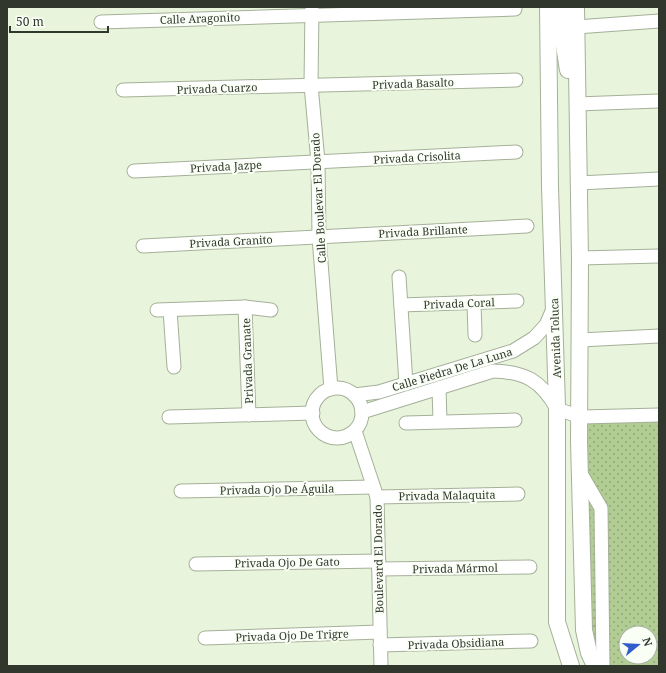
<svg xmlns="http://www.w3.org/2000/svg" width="666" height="673" viewBox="0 0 666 673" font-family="'Noto Serif',serif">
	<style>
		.park { fill: url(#park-dots); fill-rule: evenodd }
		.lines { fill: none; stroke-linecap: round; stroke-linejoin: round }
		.minor-casing { stroke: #a5b099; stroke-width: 15 }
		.major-casing { stroke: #a5b099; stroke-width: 18 }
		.minor { stroke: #fff; stroke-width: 13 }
		.major { stroke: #fff; stroke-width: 16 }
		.labels { text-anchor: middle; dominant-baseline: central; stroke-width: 4; stroke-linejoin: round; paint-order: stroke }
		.street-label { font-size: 11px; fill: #32372d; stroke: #fafff5 }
	</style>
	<defs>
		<pattern id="park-dots" width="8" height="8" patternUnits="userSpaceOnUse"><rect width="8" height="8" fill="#b2cd93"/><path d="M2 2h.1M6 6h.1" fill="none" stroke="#91a778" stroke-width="1.8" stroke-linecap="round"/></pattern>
	</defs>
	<rect width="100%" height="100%" fill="#e8f4db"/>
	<path class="park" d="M659,417V666H599L590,650L583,419ZM626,633H650V657H626Z"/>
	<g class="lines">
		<defs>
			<g id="minor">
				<polyline points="312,7 311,85 318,162 319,237 331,389"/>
				<polyline points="101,22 515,9"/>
				<polyline points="576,27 659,21"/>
				<polyline points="123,90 516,80"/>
				<polyline points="577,104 659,101"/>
				<polyline points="134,171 516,152"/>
				<polyline points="579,183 659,179"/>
				<polyline points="143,246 527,226"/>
				<polyline points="580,258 659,256"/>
				<polyline points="399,277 406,384"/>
				<polyline points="474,302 475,335"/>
				<polyline points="401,305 517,301"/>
				<polyline points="245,307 249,415"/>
				<polyline points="157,310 245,307 271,310"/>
				<polyline points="170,310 174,367"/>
				<polyline points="580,340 659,336"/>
				<polyline points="439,388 440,421"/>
				<circle cx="337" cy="413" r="25"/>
				<polyline points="354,395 379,392 513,351 534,338 546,325 553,309"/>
				<path d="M362,412L493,371C525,372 541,380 557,409L581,417L659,415"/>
				<polyline points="169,417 313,413"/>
				<polyline points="406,423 515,420"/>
				<polyline points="355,431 377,497 381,666"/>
				<polyline points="580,472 601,508 603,666"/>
				<polyline points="181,491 373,487"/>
				<polyline points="377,497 518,494"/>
				<polyline points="196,564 379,561"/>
				<polyline points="379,569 530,567"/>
				<polyline points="205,638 380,632"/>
				<polyline points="380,645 531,641"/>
			</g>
			<g id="major">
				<polyline points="548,7 550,187 557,406 557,622 571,666"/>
				<polyline points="563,7 564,45 568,70"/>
				<polyline points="576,7 580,258 579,441 584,630 589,653 595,666"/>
			</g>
		</defs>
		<use href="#minor" class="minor-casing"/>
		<use href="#major" class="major-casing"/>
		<use href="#minor" class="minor"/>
		<use href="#major" class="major"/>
	</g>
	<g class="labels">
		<g class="street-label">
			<text transform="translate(200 18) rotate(-2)">Calle Aragonito</text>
			<text transform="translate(413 83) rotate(-2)">Privada Basalto</text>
			<text transform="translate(217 88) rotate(-2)">Privada Cuarzo</text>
			<text transform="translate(417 157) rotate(-3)">Privada Crisolita</text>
			<text transform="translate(226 166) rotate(-3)">Privada Jazpe</text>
			<text transform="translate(318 198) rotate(-93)">Calle Boulevar El Dorado</text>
			<text transform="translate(423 231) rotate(-3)">Privada Brillante</text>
			<text transform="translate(231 241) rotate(-3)">Privada Granito</text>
			<text transform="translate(459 303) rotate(-2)">Privada Coral</text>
			<text transform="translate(555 338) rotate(-92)">Avenida Toluca</text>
			<text transform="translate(247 361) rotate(-92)">Privada Granate</text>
			<text transform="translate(452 369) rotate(-17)">Calle Piedra De La Luna</text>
			<text transform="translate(277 489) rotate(-1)">Privada Ojo De Águila</text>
			<text transform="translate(447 495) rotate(-1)">Privada Malaquita</text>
			<text transform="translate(378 559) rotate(-91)">Boulevard El Dorado</text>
			<text transform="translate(287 562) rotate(-1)">Privada Ojo De Gato</text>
			<text transform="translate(455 568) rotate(-1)">Privada Mármol</text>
			<text transform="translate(292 635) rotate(-2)">Privada Ojo De Trigre</text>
			<text transform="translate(456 643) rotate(-2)">Privada Obsidiana</text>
		</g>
	</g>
	<rect width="666" height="673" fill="none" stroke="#32372d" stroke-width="16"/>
	<g transform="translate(638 645) rotate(72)"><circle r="19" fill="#fafff5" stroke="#aaafa5"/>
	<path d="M0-3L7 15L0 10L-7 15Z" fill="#315dcc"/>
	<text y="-6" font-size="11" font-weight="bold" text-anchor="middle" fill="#32372d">N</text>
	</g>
	<path d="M10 26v6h98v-6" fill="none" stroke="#32372d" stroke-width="2"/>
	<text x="16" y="26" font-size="12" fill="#32372d" stroke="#fafff5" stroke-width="3" paint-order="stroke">50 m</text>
</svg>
